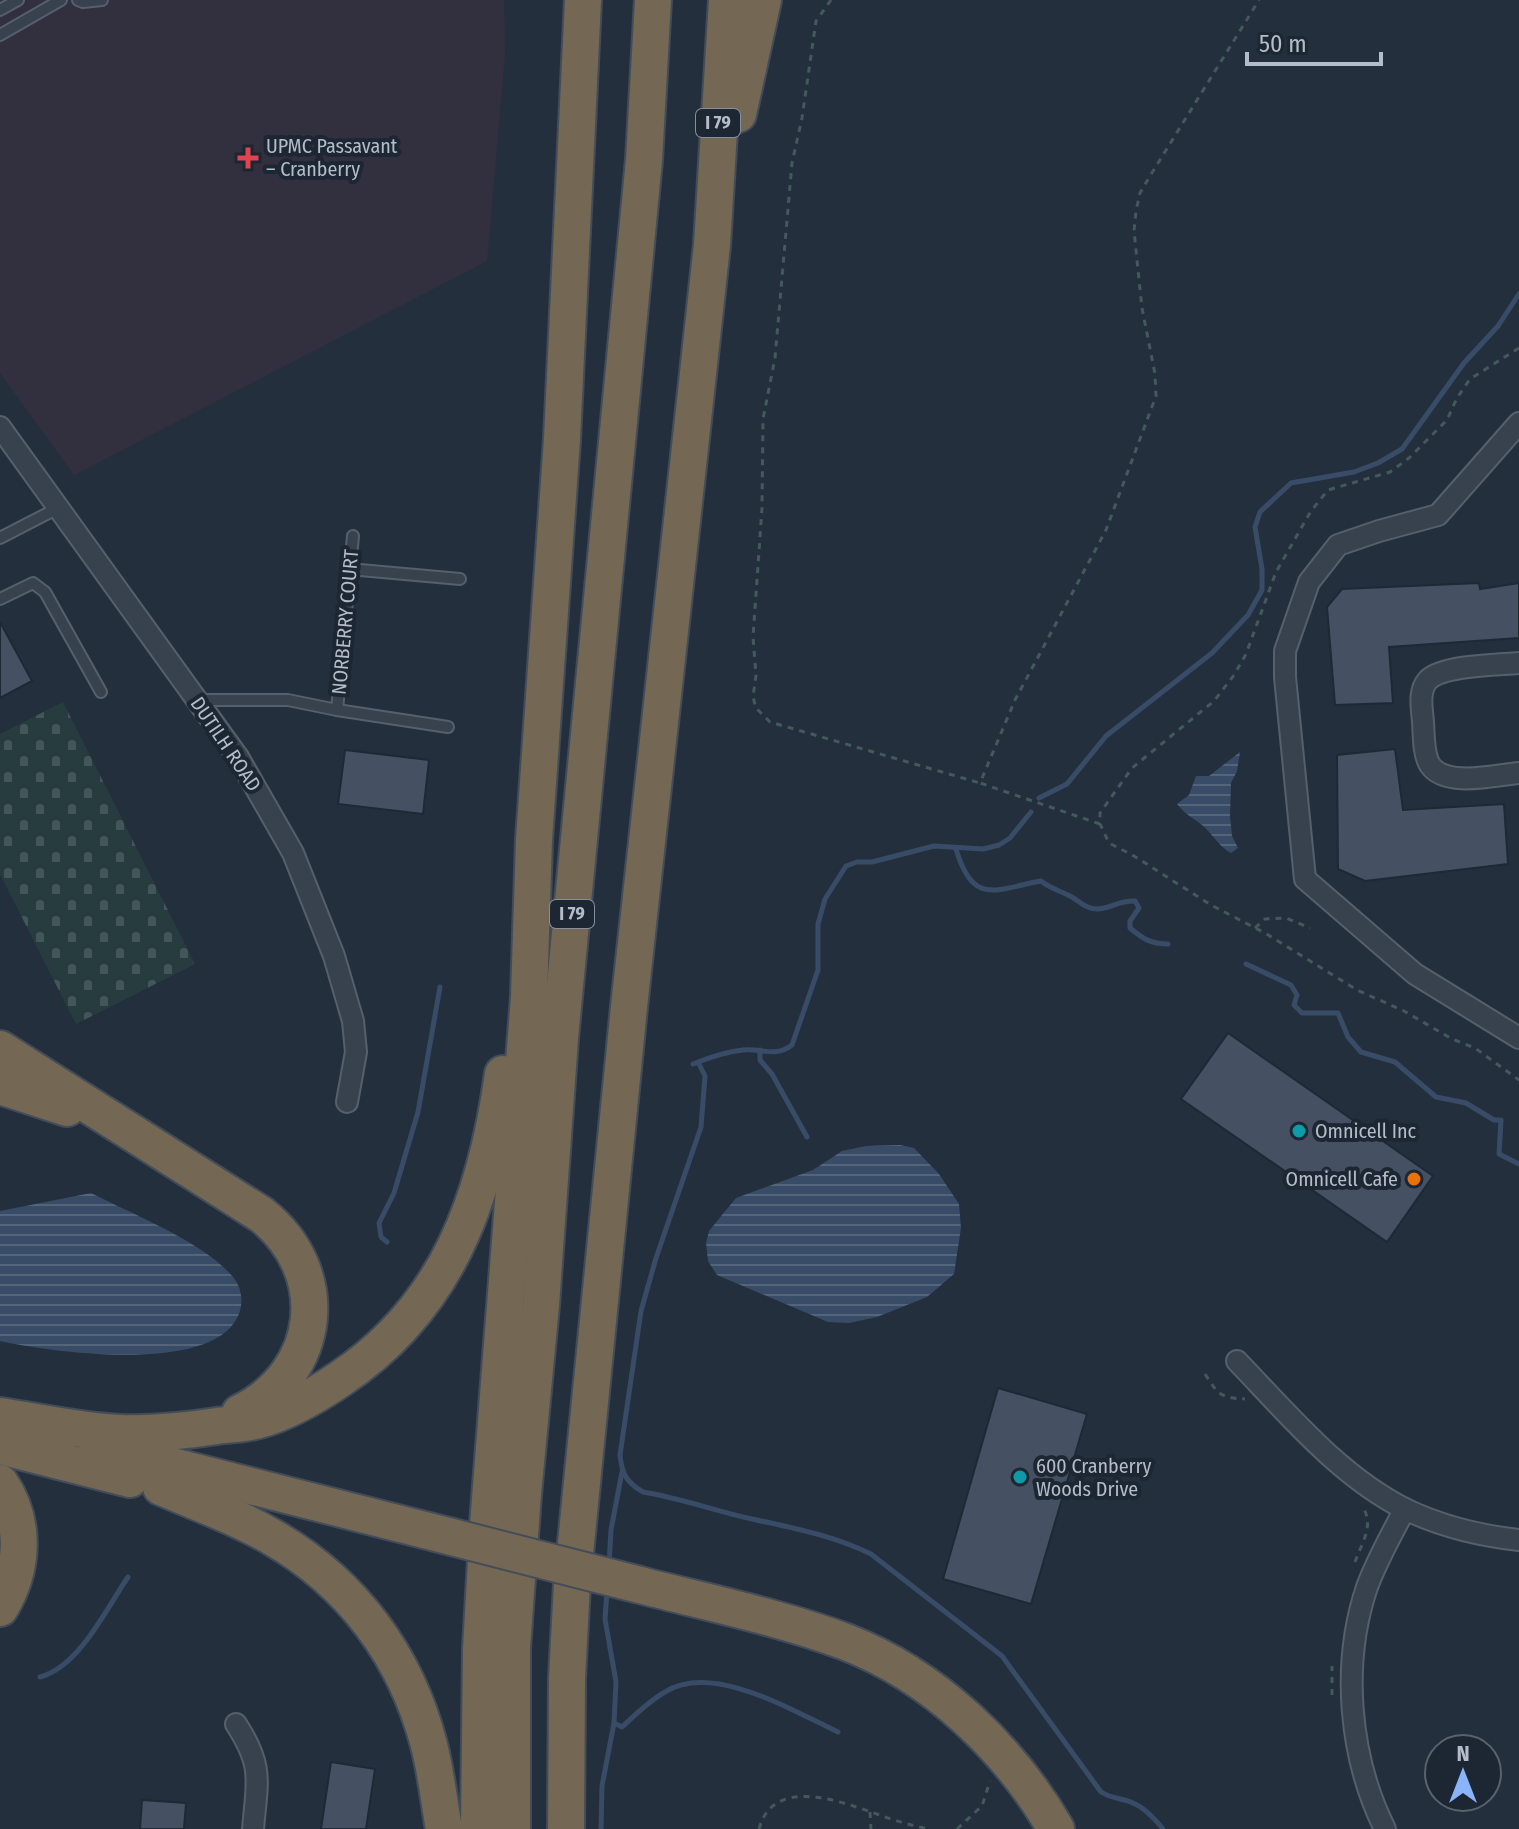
<svg xmlns="http://www.w3.org/2000/svg" width="1519" height="1829" viewBox="0 0 1519 1829" font-family="'Fira Sans Condensed',sans-serif">
	<style>
		.medical { fill: #32303f }
		.cemetery { fill: url(#cemetery-stones) }
		.water { fill: url(#water-rules) }
		.lines { fill: none; stroke-linecap: round; stroke-linejoin: round }
		.stream { stroke: #394c67; stroke-width: 5 }
		.building { fill: #455162; stroke: #1f2835; stroke-width: 2 }
		.service-casing { stroke: #565f6c; stroke-width: 14 }
		.minor-casing { stroke: #565f6c; stroke-width: 24 }
		.motorway-casing { stroke: #434c59; stroke-width: 40 }
		.path { stroke: #44595c; stroke-width: 3; stroke-dasharray: 6 6; stroke-linecap: butt }
		.service { stroke: #38414e; stroke-width: 10 }
		.minor { stroke: #38414e; stroke-width: 20 }
		.motorway { stroke: #746855; stroke-width: 36 }
		.motorway-bridge-casing { stroke: #434c59; stroke-width: 40; stroke-linecap: butt }
		.motorway-bridge { stroke: #746855; stroke-width: 36 }
		.health-dot { fill: #e0444e; stroke: #1d2633; stroke-width: 3 }
		.culture-dot { fill: #0f9aa8; stroke: #1d2633; stroke-width: 3 }
		.food-dot { fill: #e8710a; stroke: #1d2633; stroke-width: 3 }
		.labels { text-anchor: middle; dominant-baseline: central; stroke-width: 8; stroke-linejoin: round; paint-order: stroke }
		.shield { fill: #1d2633; stroke: #878f9c; stroke-width: 2 }
		.shield-label { font-size: 18px; font-weight: bold; fill: #b4bcc9 }
		.poi-label { font-size: 20px; fill: #b4bcc9; stroke: #1d2633; text-anchor: start }
		.street-label { font-size: 20px; fill: #b4bcc9; stroke: #1d2633 }
	</style>
	<defs>
		<pattern id="cemetery-stones" width="16" height="16" patternUnits="userSpaceOnUse" patternTransform="scale(2)"><rect width="16" height="16" fill="#263c3f"/><path d="M2 7V4a2 2 0 0 1 4 0v3zM10 15v-3a2 2 0 0 1 4 0v3z" fill="#435659"/></pattern>
		<pattern id="water-rules" width="6" height="5" patternUnits="userSpaceOnUse" patternTransform="scale(2)"><rect width="6" height="5" fill="#394c67"/><path d="M0 2.5h6" fill="none" stroke="#53647b"/></pattern>
	</defs>
	<rect width="100%" height="100%" fill="#242f3e"/>
	<polygon class="medical" points="0,0 504,0 505,54 487,261 74,475 0,373"/>
	<polygon class="cemetery" points="63,702 195,964 76,1024 0,874 0,734"/>
	<g class="water">
		<path d="M1240,752L1237,771L1231,783L1230,816L1232,836L1238,848L1231,853C1218,846 1213,834 1202,825C1191,816 1188,817 1177,804L1189,795L1196,776H1209Z"/>
		<polygon points="900,1145 914,1148 939,1174 959,1204 961,1228 954,1274 927,1297 877,1317 849,1323 828,1322 717,1275 708,1261 706,1243 709,1231 736,1198 813,1170 842,1151 866,1146"/>
		<path d="M91,1193C132,1214 204,1242 233,1277C242,1288 244,1303 238,1316C212,1375 50,1352 0,1341V1211Z"/>
	</g>
	<g class="lines">
		<g class="stream">
			<polyline points="1039,798 1067,784 1106,736 1212,653 1248,615 1262,590 1262,569 1255,527 1260,512 1291,483 1354,472 1378,463 1402,449 1464,363 1498,326 1519,294"/>
			<path d="M956,849C973,907 996,889 1041,881C1051,889 1059,890 1070,896C1080,901 1085,909 1098,909C1113,908 1119,900 1135,901L1139,908L1130,921V928C1143,939 1151,944 1168,944"/>
			<polyline points="1246,964 1291,985 1297,995 1294,1005 1302,1013 1338,1013 1348,1037 1361,1052 1395,1062 1436,1097 1466,1103 1494,1120 1501,1120 1499,1154 1519,1164"/>
			<polyline points="760,1050 760,1060 772,1074 807,1137"/>
			<path d="M698,1062L705,1076L701,1127L656,1258L641,1311L620,1455C622,1474 626,1482 643,1492C680,1498 716,1511 752,1519C793,1528 832,1535 871,1554L1002,1656L1101,1792C1112,1799 1122,1798 1133,1803C1145,1808 1155,1819 1163,1829"/>
			<path d="M693,1064C710,1057 725,1052 743,1050C762,1048 775,1058 792,1045L818,970V924L825,899L846,866L857,862H872L934,846L983,849L999,845L1010,838L1031,812"/>
			<polyline points="387,1242 381,1237 379,1223 394,1193 418,1112 440,987"/>
			<polyline points="609,1565 611,1530 622,1472"/>
			<path d="M607,1591L605,1619L616,1682L614,1723L622,1727C635,1715 649,1701 665,1692C713,1662 793,1711 838,1732"/>
			<path d="M40,1677C79,1667 106,1609 128,1577"/>
			<polyline points="601,1829 602,1786 614,1723"/>
		</g>
	</g>
	<g class="building">
		<polygon points="1479,583 1480,589 1519,583 1519,638 1389,647 1393,703 1335,705 1327,607 1342,589"/>
		<polygon points="0,622 32,681 0,698"/>
		<polygon points="1395,749 1403,810 1504,804 1508,864 1365,881 1338,869 1337,755"/>
		<polygon points="345,750 429,760 423,814 338,804"/>
		<polygon points="1228,1033 1433,1176 1387,1242 1181,1099"/>
		<polygon points="998,1388 1087,1414 1031,1604 943,1579"/>
		<polygon points="331,1762 375,1769 366,1829 321,1829"/>
		<polygon points="142,1800 186,1803 184,1829 140,1829"/>
	</g>
	<g class="lines">
		<defs>
			<g id="service">
				<polyline points="78,0 83,2 102,0"/>
				<polyline points="0,10 18,0"/>
				<polyline points="0,35 61,0"/>
				<polyline points="0,538 58,508"/>
				<polyline points="349,569 460,579"/>
				<polyline points="0,599 33,583 45,592 101,692"/>
				<polyline points="199,700 288,700 337,710 353,536"/>
				<polyline points="337,710 448,727"/>
			</g>
			<g id="minor">
				<polyline points="1519,423 1438,515 1379,531 1338,545 1309,582 1285,651 1285,677 1305,879 1415,974 1519,1038"/>
				<polyline points="0,427 238,757 293,853 334,956 353,1021 356,1052 347,1102"/>
				<path d="M1519,663C1497,665 1444,665 1428,680C1418,691 1422,709 1423,722C1424,734 1423,754 1430,765C1446,788 1496,775 1519,773"/>
				<path d="M1237,1361C1288,1414 1340,1477 1407,1510C1441,1526 1482,1536 1519,1540"/>
				<path d="M236,1724C264,1767 257,1781 253,1829"/>
				<path d="M1385,1829C1349,1757 1341,1664 1367,1587C1377,1560 1391,1535 1405,1509"/>
			</g>
			<g id="motorway">
				<polyline points="738,114 763,0"/>
				<path d="M0,1049L262,1215C333,1272 323,1372 240,1413"/>
				<polyline points="0,1086 67,1108"/>
				<path d="M0,1416C40,1422 80,1431 120,1433C153,1434 185,1431 217,1426C231,1424 246,1424 259,1420C288,1412 315,1396 340,1379C448,1307 486,1198 503,1074"/>
				<polyline points="0,1446 130,1479"/>
				<polyline points="97,1447 452,1537"/>
				<path d="M0,1483C26,1521 24,1569 0,1608"/>
				<path d="M161,1487C198,1503 238,1517 272,1537C352,1583 406,1656 429,1745C436,1772 439,1801 444,1829"/>
				<path d="M640,1585C709,1603 779,1617 846,1642C934,1676 1009,1748 1056,1829"/>
				<polyline points="479,1829 481,1649 488,1525 529,997 534,840 562,439 583,0"/>
				<polyline points="512,1829 512,1648 523,1494 541,1305 560,1038 644,160 653,0"/>
				<polyline points="566,1829 567,1678 572,1584 629,1007 712,245 727,0"/>
			</g>
		</defs>
		<use href="#service" class="service-casing"/>
		<use href="#minor" class="minor-casing"/>
		<use href="#motorway" class="motorway-casing"/>
		<g class="path">
			<polyline points="831,0 816,21 802,118 792,163 775,358 763,419 762,508 753,637 756,675 753,697 756,708 770,722 980,783"/>
			<polyline points="1519,348 1470,379 1457,398 1447,420 1409,458 1390,472 1328,490 1311,511 1276,572 1246,654 1234,675 1214,701 1132,768 1100,813 1100,824 1109,843 1134,856 1211,905 1265,933 1357,990 1404,1011 1452,1039 1475,1048 1519,1080"/>
			<polyline points="1100,824 980,783 1015,700 1106,530 1156,396 1155,374 1142,308 1134,231 1136,211 1140,193 1150,176 1259,0"/>
			<polyline points="1255,928 1265,919 1286,918 1310,928"/>
			<path d="M1205,1374C1218,1394 1220,1398 1245,1399"/>
			<path d="M1355,1562C1362,1542 1375,1525 1362,1506"/>
			<polyline points="1332,1695 1332,1666"/>
			<polyline points="870,1812 871,1829"/>
			<path d="M759,1829C775,1770 854,1807 891,1819C903,1823 915,1826 928,1829"/>
			<polyline points="957,1829 982,1806 990,1781"/>
		</g>
		<use href="#service" class="service"/>
		<use href="#minor" class="minor"/>
		<use href="#motorway" class="motorway"/>
		<defs>
			<polyline id="motorway-bridge" points="452,1537 640,1585"/>
		</defs>
		<use href="#motorway-bridge" class="motorway-bridge-casing"/>
		<use href="#motorway-bridge" class="motorway-bridge"/>
	</g>
	<path class="health-dot" d="M244 146h8v8h8v8h-8v8h-8v-8h-8v-8h8z"/>
	<g class="culture-dot">
		<circle cx="1299" cy="1131" r="8"/>
		<circle cx="1020" cy="1477" r="8"/>
	</g>
	<circle class="food-dot" cx="1414" cy="1179" r="8"/>
	<g class="labels">
		<g class="shield">
			<rect x="696" y="109" width="44" height="28" rx="6"/>
			<rect x="550" y="900" width="44" height="28" rx="6"/>
		</g>
		<g class="shield-label">
			<text x="718" y="123">I 79</text>
			<text x="572" y="914">I 79</text>
		</g>
		<g class="poi-label">
			<text x="266" y="146">UPMC Passavant<tspan x="266" dy="23">– Cranberry</tspan></text>
			<text x="1315" y="1131">Omnicell Inc</text>
			<text x="1398" y="1179" text-anchor="end">Omnicell Cafe</text>
			<text x="1036" y="1466">600 Cranberry<tspan x="1036" dy="23">Woods Drive</tspan></text>
		</g>
		<g class="street-label">
			<text transform="translate(345 622) rotate(-85)">NORBERRY COURT</text>
			<text transform="translate(226 744) rotate(56)">DUTILH ROAD</text>
		</g>
	</g>
	<g transform="translate(1463 1773)"><circle r="38" fill="#1d2633" stroke="#59626f" stroke-width="2"/>
	<path d="M0-6L14 30L0 20L-14 30Z" fill="#8ab4f8"/>
	<text y="-12" font-size="22" font-weight="bold" text-anchor="middle" fill="#b4bcc9">N</text>
	</g>
	<path d="M1247 52v12h134v-12" fill="none" stroke="#b4bcc9" stroke-width="4"/>
	<text x="1259" y="52" font-size="24" fill="#b4bcc9" stroke="#1d2633" stroke-width="6" paint-order="stroke">50 m</text>
</svg>
